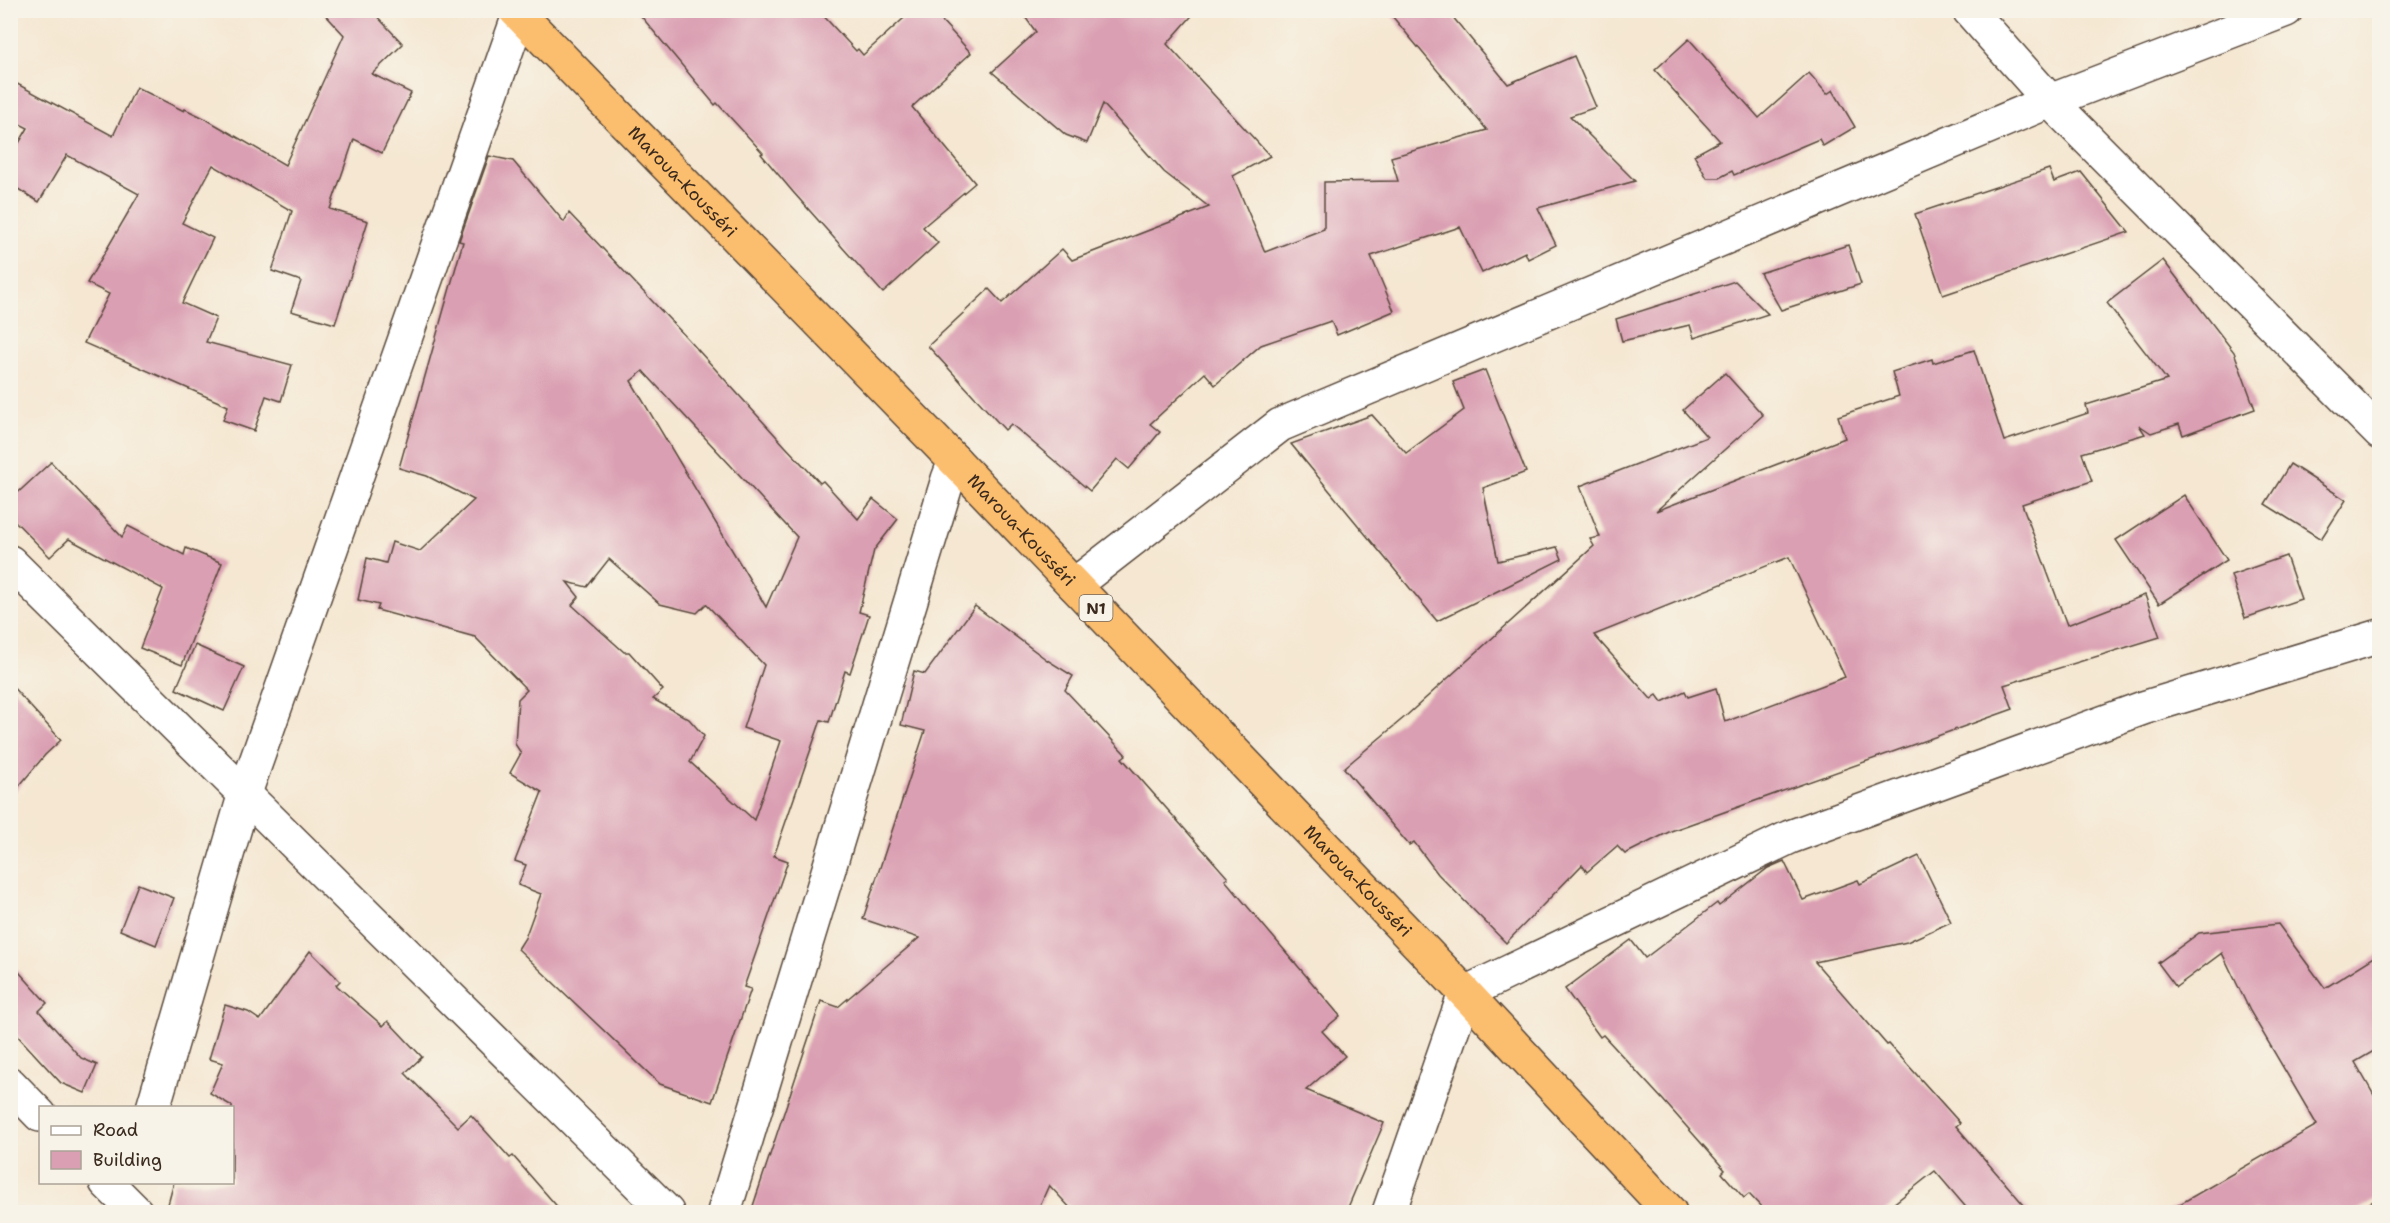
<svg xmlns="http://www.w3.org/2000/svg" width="2390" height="1223" viewBox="0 0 2390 1223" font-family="'Shantell Sans',sans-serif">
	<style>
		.building { fill: #da9fb2; fill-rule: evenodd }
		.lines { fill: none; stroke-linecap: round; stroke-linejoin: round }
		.minor-casing { stroke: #574639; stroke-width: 36 }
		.trunk-casing { stroke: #574639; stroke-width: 36 }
		.minor { stroke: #fff; stroke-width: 33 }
		.trunk { stroke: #fbbd6e; stroke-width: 33 }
		.labels { text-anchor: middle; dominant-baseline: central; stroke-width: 5; stroke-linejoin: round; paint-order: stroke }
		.shield { fill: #f7f3e8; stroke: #73665b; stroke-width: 1.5 }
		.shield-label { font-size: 16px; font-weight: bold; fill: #3b2a1e }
		.street-label { font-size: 18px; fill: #3b2a1e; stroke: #f7f3e8 }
	</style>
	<rect width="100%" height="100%" fill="#f7f3e8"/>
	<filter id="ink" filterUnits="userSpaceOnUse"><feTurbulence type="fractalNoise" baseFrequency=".0167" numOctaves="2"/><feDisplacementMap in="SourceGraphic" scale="12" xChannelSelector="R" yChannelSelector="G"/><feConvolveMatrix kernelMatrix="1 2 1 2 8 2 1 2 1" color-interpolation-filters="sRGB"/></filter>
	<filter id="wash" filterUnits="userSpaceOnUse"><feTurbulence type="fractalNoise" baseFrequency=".008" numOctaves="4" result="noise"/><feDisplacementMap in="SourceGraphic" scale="24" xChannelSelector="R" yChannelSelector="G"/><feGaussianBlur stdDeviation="1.35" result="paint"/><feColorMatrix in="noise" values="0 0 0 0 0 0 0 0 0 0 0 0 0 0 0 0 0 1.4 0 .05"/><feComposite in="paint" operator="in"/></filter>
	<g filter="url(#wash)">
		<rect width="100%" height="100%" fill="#f5e7d1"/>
		<g id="blocks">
			<g class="building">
				<polygon points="321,10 371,10 403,44 372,74 411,93 382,153 354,139 330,209 368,221 335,324 291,311 301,281 272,271 292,211 213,165 182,223 213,238 182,303 216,318 206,342 292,365 281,401 266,396 254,431 223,420 228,406 84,343 109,294 87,283 139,194 67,155 39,202 10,184 10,158 28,128 10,119 10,80 113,136 136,87 184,111 185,109 204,118 285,165 344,35"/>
				<polygon points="636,10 818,10 856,51 858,49 863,55 913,10 932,10 971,53 912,107 975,183 923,227 938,243 883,293 793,192 761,154 763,153 717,103 715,105"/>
				<polygon points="1020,10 1197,10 1167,44 1270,156 1233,176 1265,252 1324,229 1324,182 1398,181 1391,157 1487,130 1387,10 1447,10 1508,84 1574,56 1596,107 1570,116 1635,181 1538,208 1556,245 1528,259 1525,252 1482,273 1460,227 1371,256 1394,311 1337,335 1331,321 1261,345 1215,385 1205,373 1150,424 1160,432 1129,469 1117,459 1090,491 1011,424 1005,430 928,346 989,289 1002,303 1062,249 1072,260 1209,207 1164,172 1103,104 1087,143 1066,135 992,72 1036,32"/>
				<polygon points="1689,39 1759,118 1809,73 1827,94 1833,90 1855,127 1823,146 1819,139 1734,175 1732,171 1719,178 1707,178 1694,155 1720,141 1655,70"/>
				<path d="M489,156L513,161L564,222L569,213L688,339L785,446L820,483L823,481L858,519L873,499L898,519L874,550L859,612L869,615L850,673L845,671L829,722L821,720L774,856L788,861L744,987L751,989L712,1102L660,1084L518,949L525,938L541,894L518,885L526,865L515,861L542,792L510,773L521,753L515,744L518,699L527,690L475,637L377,610L379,605L358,600L367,558L386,563L392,542L420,551L474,500L427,476L399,468L463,242L459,241ZM643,371L797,537L766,607L631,381ZM609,559L660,604L697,613L706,604L764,665L743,728L781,741L754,820L690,762L704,736L689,719L653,699L663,690L629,652H624L572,605L579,597L567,582L587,587Z"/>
				<polygon points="2049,169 2054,182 2081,172 2129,232 1943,295 1915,214"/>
				<polygon points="1848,245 1861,284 1781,310 1760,273"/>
				<path d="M2163,260L2234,352L2255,409L2183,435L2179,424L2151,433L2139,425L2145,434L2082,453L2092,481L2022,504L2067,625L2145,595L2160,637L2004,685L2013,709L1671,831L1625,854L1617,846L1587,872L1582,865L1506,943L1438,874L1414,842L1409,845L1344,768L1406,716L1594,546L1590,539L1600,537L1580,486L1707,437L1683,410L1725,373L1763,415L1656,511L1845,438L1838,416L1899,396L1892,372L1932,359L1933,363L1974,350L2004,441L2088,413L2086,405L2167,380L2107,303ZM1789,557L1845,677L1725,722L1716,688L1688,697L1685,691L1662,702L1657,695L1651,699L1594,635Z"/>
				<polygon points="1735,281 1768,314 1694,338 1690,325 1622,341 1616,319"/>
				<polygon points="1485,370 1526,472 1483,488 1498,561 1557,547 1562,559 1437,621 1291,444 1372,415 1406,453 1464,410 1453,382"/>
				<polygon points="51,462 122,537 128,526 184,555 186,548 222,563 182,665 140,648 163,589 69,539 50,557 10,516 10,500"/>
				<polygon points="2290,464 2346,500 2321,539 2265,504"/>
				<polygon points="2184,495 2227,560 2159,604 2116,540"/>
				<polygon points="2286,556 2301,599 2245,618 2231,575"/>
				<polygon points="975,606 1047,660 1073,676 1065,690 1126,755 1122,758 1228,878 1225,880 1340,1016 1322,1031 1345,1056 1306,1090 1384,1123 1346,1212 1074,1212 1049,1185 1037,1212 751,1212 821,1001 838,1007 919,938 863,919 925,731 901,725 914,671 925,674"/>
				<polygon points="195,645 244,667 224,711 176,689"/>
				<polygon points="10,684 61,740 45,755 10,797"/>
				<polygon points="1919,856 1951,922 1907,942 1815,962 1887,1045 1889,1044 1960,1123 1956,1126 2030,1212 1970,1212 1935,1171 1883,1212 1766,1212 1749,1194 1744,1198 1722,1173 1725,1170 1663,1100 1603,1035 1600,1037 1565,989 1631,940 1645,958 1717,903 1719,906 1768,868 1784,861 1803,900 1858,880 1860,884"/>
				<polygon points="138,884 174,898 156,945 120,930"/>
				<polygon points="2278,924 2325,988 2379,954 2379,1048 2355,1062 2379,1104 2379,1198 2354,1212 2166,1212 2317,1125 2250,1011 2222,953 2176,987 2158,963 2199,933"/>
				<polygon points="310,951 340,981 336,985 383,1026 388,1021 422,1057 405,1073 458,1127 471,1115 510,1158 513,1156 562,1212 166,1212 174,1182 232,1182 232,1106 210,1093 223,1063 209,1059 225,1005 248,1012 260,1020"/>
				<polygon points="10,962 47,1003 39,1011 81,1058 97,1065 85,1093 61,1083 15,1033 10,1037"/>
			</g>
		</g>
	</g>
	<g filter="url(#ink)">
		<use href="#blocks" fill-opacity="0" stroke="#574639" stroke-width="1.5"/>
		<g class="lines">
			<defs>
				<g id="minor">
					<polyline points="1969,10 2050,101 2380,433"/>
					<polyline points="10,562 667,1212"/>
					<polyline points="1074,585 1280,425 2050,101 2286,10"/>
					<polyline points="10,1084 40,1115"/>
					<polyline points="153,1108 245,793 519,15 526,10"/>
					<polyline points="106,1182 136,1212"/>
					<polyline points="724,1212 948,479 955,461"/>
					<polyline points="1389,1212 1465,993 1790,837 2143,708 2380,636"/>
				</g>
				<g id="trunk">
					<path id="s1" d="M515,10L955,461L1465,993L1670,1212"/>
				</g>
			</defs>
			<use href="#minor" class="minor-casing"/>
			<use href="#trunk" class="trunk-casing"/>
			<use href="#minor" class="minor"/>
			<use href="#trunk" class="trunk"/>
		</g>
	</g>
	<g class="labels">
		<rect class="shield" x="1079.5" y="595" width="33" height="26" rx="4.5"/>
		<g class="shield-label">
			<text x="1096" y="608">N1</text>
		</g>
		<g class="street-label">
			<text stroke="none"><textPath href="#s1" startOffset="240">Maroua-Kousséri</textPath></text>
			<text stroke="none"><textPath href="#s1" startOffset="726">Maroua-Kousséri</textPath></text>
			<text stroke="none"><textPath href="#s1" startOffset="1212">Maroua-Kousséri</textPath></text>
		</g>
	</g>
	<rect width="2390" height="1223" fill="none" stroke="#f7f3e8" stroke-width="36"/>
	<rect x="39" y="1106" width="195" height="78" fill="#f7f3e8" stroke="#aca397" stroke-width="1.5"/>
	<rect x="51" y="1126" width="30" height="9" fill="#ffffff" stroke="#aca397" stroke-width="1.5"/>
	<text x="93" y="1136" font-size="18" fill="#3b2a1e">Road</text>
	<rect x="51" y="1151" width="30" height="18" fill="#da9fb2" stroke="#aca397" stroke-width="1.5"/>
	<text x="93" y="1166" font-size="18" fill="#3b2a1e">Building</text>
</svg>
